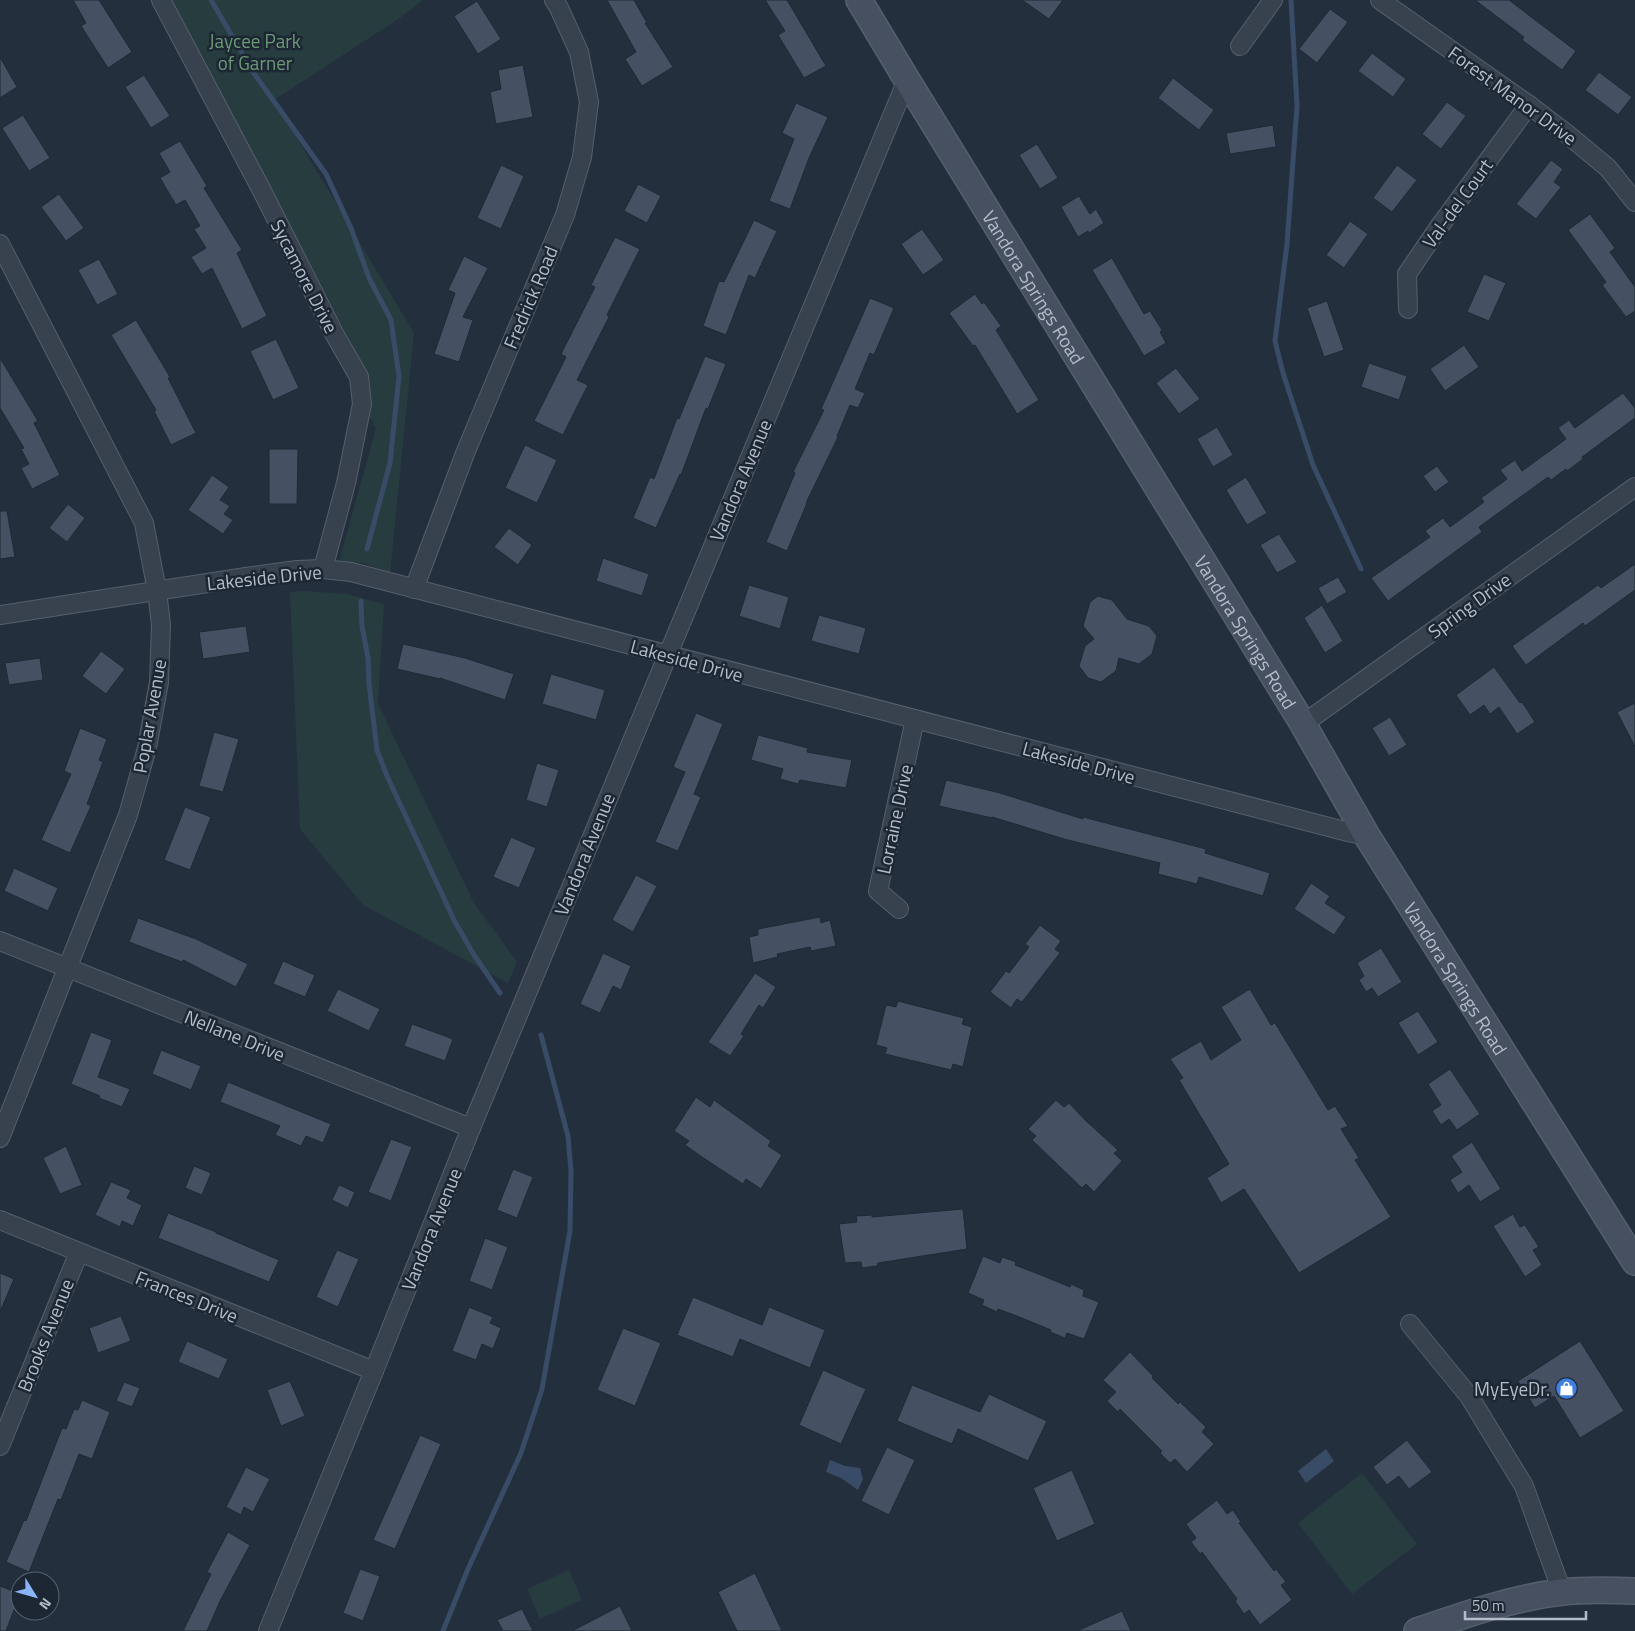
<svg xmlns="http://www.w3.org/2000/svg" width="1635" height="1631" viewBox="0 0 1635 1631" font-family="'Titillium Web',sans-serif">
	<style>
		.green { fill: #263c3f }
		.water { fill: #394c67 }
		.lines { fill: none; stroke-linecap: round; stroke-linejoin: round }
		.stream { stroke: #394c67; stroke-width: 5 }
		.building { fill: #455162; stroke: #1f2835 }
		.street-casing { stroke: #565f6c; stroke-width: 20 }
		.secondary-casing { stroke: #565f6c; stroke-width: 28 }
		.street { stroke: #38414e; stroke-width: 18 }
		.secondary { stroke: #465061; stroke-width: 25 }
		.labels { text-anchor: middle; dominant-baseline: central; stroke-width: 5; stroke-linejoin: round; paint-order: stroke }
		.park-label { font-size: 19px; fill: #6b9a76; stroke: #1d2633 }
		.street-label { font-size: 19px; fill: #b4bcc9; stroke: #1d2633 }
		.poi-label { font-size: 19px; fill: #b4bcc9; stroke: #1d2633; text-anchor: end }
	</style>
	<rect width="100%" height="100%" fill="#242f3e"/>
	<g class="green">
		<polygon points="169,0 423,0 400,18 274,100 414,333 390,573 363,563 339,562 376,428 365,409 362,366 357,354 192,41"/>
		<polygon points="304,591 347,594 384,604 378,704 474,903 517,962 508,983 363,905 300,829 290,592"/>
		<polygon points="1362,1473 1417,1544 1352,1594 1298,1523"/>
		<polygon points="569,1570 582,1600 540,1619 527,1589"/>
	</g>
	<g class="water">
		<polygon points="1326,1449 1334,1461 1306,1483 1298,1471"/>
		<polygon points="830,1460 845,1466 860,1468 863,1479 858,1490 841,1478 826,1472"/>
	</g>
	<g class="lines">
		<g class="stream">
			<polyline points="211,0 253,72 326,174 351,228 369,278 391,320 399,376 390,463 367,549"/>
			<polyline points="1291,0 1297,106 1287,244 1275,341 1283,373 1313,465 1361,569"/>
			<polyline points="361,601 362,626 368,658 369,684 377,750 387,776 455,922 474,955 500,993"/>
			<polyline points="443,1631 468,1569 521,1453 542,1389 570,1231 571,1171 568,1136 541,1035"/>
		</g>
	</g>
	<g class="building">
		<polygon points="73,0 99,0 132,52 108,68 81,26 86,23"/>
		<polygon points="607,0 634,0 647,23 645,23 673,67 642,86 625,59 636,52"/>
		<polygon points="765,0 787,0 826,66 804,78 778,35 785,31"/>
		<polygon points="1022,0 1063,0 1049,19"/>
		<polygon points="1475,0 1509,0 1576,51 1562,70 1522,40 1524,37"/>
		<polygon points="477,1 501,39 478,54 454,16"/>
		<polygon points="1330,9 1348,22 1317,63 1299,49"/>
		<polygon points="1372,53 1406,79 1393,97 1358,71"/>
		<polygon points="0,57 17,87 0,98"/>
		<polygon points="523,65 533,117 496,124 490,92 501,89 498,70"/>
		<polygon points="1599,72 1632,97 1618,115 1585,90"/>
		<polygon points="144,75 170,116 151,128 125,87"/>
		<polygon points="1173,78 1214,110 1199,130 1158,98"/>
		<polygon points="1447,102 1466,116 1441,149 1422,134"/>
		<polygon points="796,103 828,117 809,158 790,209 769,201 794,139 782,133"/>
		<polygon points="23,115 50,158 29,171 2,128"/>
		<polygon points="1273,125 1276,147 1230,154 1226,133"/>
		<polygon points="180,141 207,186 204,188 242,250 237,253 267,316 242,329 212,268 202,274 191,257 206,248 194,229 200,226 185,200 176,205 160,178 170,172 159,153"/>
		<polygon points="1037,144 1058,178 1040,189 1019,155"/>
		<polygon points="1551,160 1563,169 1554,182 1561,187 1536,219 1516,204"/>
		<polygon points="501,165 524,176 501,229 477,218"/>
		<polygon points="1397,165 1417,180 1392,212 1373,198"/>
		<polygon points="638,184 661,196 647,223 624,211"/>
		<polygon points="59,194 84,228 66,241 41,207"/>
		<polygon points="1079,196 1090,214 1096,209 1104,223 1089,233 1088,231 1078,237 1061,207"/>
		<polygon points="1590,214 1615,248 1610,252 1635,287 1635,311 1626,317 1602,285 1606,282 1568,230"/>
		<polygon points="754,220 777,231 755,278 749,275 726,335 703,326 719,281 724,282"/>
		<polygon points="1350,221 1368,234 1344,268 1326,255"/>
		<polygon points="922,229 944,260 923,275 901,244"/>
		<polygon points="615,237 640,249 607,315 609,317 577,380 588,385 563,435 534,421 566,357 561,354 595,287 591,285"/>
		<polygon points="464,256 488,268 463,317 473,320 459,362 434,354 455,293 448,290"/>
		<polygon points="1112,258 1144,314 1150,311 1162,330 1160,332 1166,343 1144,356 1092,270"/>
		<polygon points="99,259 118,294 97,305 78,270"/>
		<polygon points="1484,274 1506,283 1489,321 1467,312"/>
		<polygon points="975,294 982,304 984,302 1001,326 996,330 1039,400 1017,414 975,345 973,346 949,313"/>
		<polygon points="870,298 894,308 874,355 870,353 855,389 865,393 858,408 850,405 837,436 838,437 806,503 807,503 787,551 766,542 795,473 793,472 824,410 821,409"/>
		<polygon points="1327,301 1344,350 1324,357 1307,308"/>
		<polygon points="136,320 170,377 168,378 196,433 171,445 154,411 156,410 111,335"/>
		<polygon points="276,339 299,388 273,400 250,351"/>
		<polygon points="1464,345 1479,367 1445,391 1430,369"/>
		<polygon points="705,356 726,364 708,409 706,408 681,475 680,474 656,528 633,518 650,477 654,479 677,418 679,419"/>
		<polygon points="0,358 38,421 34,423 60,475 32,489 21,468 29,464 21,449 24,448 0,408"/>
		<polygon points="1369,363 1407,376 1399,400 1361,387"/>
		<polygon points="1176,368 1200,399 1179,414 1156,383"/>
		<polygon points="1623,393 1635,408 1635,418 1582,457 1583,459 1567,471 1566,469 1551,480 1548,477 1479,527 1482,532 1388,601 1371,578 1430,537 1425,531 1443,518 1450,527 1484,502 1481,498 1507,479 1500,470 1515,460 1522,471 1566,439 1558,428 1569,420 1575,428"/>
		<polygon points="1217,427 1233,455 1213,467 1197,439"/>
		<polygon points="525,445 557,460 537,503 505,488"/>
		<polygon points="269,449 298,449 297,504 269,504"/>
		<polygon points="1437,466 1449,482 1435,492 1423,476"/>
		<polygon points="212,475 229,487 220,500 230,506 224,514 233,520 223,534 188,510"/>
		<polygon points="1246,477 1267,513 1247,525 1226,490"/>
		<polygon points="68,504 85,518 67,542 49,528"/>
		<polygon points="0,511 7,511 15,557 0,559"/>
		<polygon points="509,528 532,545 518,565 494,547"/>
		<polygon points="1279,534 1297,562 1277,573 1260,545"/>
		<polygon points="603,558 649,574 642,596 596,581"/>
		<polygon points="1635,564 1635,590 1585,626 1583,623 1526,665 1512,646 1598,585 1601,588"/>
		<polygon points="1338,577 1347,592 1327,604 1318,588"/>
		<polygon points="749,585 789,597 780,629 739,616"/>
		<polygon points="1098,596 1112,600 1127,619 1149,626 1157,636 1152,654 1139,664 1119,658 1116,671 1101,682 1088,678 1079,666 1085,646 1094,639 1083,626 1090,602"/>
		<polygon points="1322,605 1343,641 1325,653 1304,618"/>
		<polygon points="819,615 866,628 859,654 811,641"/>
		<polygon points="246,626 250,652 203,659 199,632"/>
		<polygon points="403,644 465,658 514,674 505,700 440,678 440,679 397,669"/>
		<polygon points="101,651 125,669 106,694 82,676"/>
		<polygon points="40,658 43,680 9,685 5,663"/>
		<polygon points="1494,667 1520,703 1522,702 1535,722 1517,734 1499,707 1490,714 1484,705 1470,715 1456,695"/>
		<polygon points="551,674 605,690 596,720 542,704"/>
		<polygon points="1635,703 1635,747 1617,712"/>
		<polygon points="696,713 723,724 694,794 701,797 678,851 655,842 685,772 673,767"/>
		<polygon points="1390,717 1407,745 1389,756 1372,728"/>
		<polygon points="80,728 107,739 99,760 103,762 87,804 91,806 70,853 41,840 71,774 64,771"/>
		<polygon points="214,732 239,739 223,792 199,786"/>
		<polygon points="758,735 808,748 807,752 852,760 846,788 800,780 798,784 780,779 783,769 751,760"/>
		<polygon points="537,763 559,770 547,807 526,800"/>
		<polygon points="946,780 1000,793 1083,819 1083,817 1206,849 1205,853 1270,873 1263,896 1199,877 1197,884 1158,874 1160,863 1064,839 992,817 992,818 939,806"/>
		<polygon points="185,807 211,817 190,870 164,860"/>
		<polygon points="511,837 536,848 519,888 493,877"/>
		<polygon points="14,868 58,888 48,911 4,891"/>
		<polygon points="636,875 657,886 633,932 612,920"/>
		<polygon points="1311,883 1330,896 1325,903 1346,917 1334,935 1294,909"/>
		<polygon points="820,917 821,923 830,920 836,946 811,951 810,947 777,954 778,957 753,963 749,937 758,935 758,929"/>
		<polygon points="138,918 196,939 248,964 236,987 183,960 182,962 129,942"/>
		<polygon points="1040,925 1061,941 1055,949 1060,953 1022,1002 1017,999 1011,1008 990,992 1006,971 1009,973 1029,947 1025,944"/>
		<polygon points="1381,948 1402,982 1378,997 1372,988 1366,992 1359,980 1364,976 1357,963"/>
		<polygon points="603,953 631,966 621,990 613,986 600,1013 580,1004"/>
		<polygon points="283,961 315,975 305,997 273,984"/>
		<polygon points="755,973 776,987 763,1008 759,1005 741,1034 744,1036 730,1056 708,1042"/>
		<polygon points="338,989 380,1009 369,1031 327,1011"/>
		<polygon points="1250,989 1271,1025 1275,1023 1328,1110 1335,1106 1348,1126 1341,1129 1359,1158 1355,1160 1391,1217 1299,1273 1244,1189 1221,1203 1207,1178 1229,1164 1179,1080 1183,1078 1170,1059 1201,1041 1211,1060 1241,1040 1221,1007"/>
		<polygon points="898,1001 964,1018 962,1024 972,1027 963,1067 953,1064 951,1070 885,1054 887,1048 876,1045 886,1005 896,1007"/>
		<polygon points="1418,1011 1438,1042 1418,1055 1398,1023"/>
		<polygon points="412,1024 453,1039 445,1061 404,1046"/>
		<polygon points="91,1032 112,1040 98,1077 130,1089 122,1107 99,1098 100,1096 71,1084"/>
		<polygon points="161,1050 201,1066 191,1090 152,1074"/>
		<polygon points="1450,1069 1480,1114 1457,1130 1449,1119 1441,1125 1432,1111 1441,1105 1428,1084"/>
		<polygon points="228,1082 331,1124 323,1143 306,1136 301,1146 275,1135 280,1126 220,1102"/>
		<polygon points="696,1097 710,1107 714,1100 771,1141 768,1146 782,1155 761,1189 746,1179 743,1184 705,1159 685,1145 689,1141 674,1131"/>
		<polygon points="1056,1100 1064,1107 1069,1103 1085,1120 1118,1150 1114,1153 1122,1161 1094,1192 1086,1184 1082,1188 1032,1140 1036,1136 1028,1129"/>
		<polygon points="391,1139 412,1147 391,1201 368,1192"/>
		<polygon points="1472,1142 1501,1189 1480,1202 1469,1185 1458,1193 1450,1180 1462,1172 1451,1156"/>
		<polygon points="66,1146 82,1185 60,1194 43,1158"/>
		<polygon points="194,1166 211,1173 202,1195 185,1188"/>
		<polygon points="513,1169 533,1177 517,1218 497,1210"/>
		<polygon points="111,1182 131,1190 127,1198 142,1205 133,1226 122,1221 120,1227 95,1215"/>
		<polygon points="339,1185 355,1192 348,1208 332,1200"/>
		<polygon points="963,1209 967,1249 878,1263 877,1266 862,1268 861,1262 845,1263 839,1224 857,1222 856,1216 872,1215 872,1217"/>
		<polygon points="168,1213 216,1232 216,1233 279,1260 269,1282 158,1238"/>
		<polygon points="1513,1214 1520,1227 1525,1225 1539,1247 1533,1250 1542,1265 1525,1277 1493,1226"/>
		<polygon points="485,1238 508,1247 492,1290 469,1281"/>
		<polygon points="337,1250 359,1259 338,1307 316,1297"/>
		<polygon points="983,1256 1000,1263 1002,1257 1016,1262 1015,1265 1041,1275 1070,1287 1071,1284 1084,1290 1083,1296 1099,1302 1084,1339 1067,1333 1065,1338 1050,1332 1051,1330 1017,1316 998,1309 997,1312 982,1305 984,1300 968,1293"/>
		<polygon points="0,1273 14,1279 0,1312"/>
		<polygon points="693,1297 762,1325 769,1307 825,1330 810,1368 740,1339 733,1357 677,1335"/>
		<polygon points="469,1307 493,1317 490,1323 501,1328 493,1349 482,1344 476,1360 452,1351"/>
		<polygon points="121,1316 131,1341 98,1353 89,1328"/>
		<polygon points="623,1328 661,1343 635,1406 597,1390"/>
		<polygon points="187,1341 228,1359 219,1379 178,1362"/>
		<polygon points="1580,1341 1624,1411 1580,1438 1554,1396 1535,1408 1518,1381"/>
		<polygon points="1130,1352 1153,1376 1152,1378 1178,1404 1180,1402 1206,1427 1202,1432 1214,1444 1187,1472 1175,1459 1170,1463 1160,1453 1162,1451 1120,1409 1118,1412 1107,1401 1116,1392 1103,1380"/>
		<polygon points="823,1370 866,1389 841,1444 799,1425"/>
		<polygon points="290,1381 305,1416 281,1426 267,1390"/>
		<polygon points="124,1382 140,1388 132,1407 116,1401"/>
		<polygon points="912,1385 980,1412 989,1394 1047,1421 1028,1461 958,1429 952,1444 897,1421"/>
		<polygon points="82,1400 110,1412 92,1459 79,1454 61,1500 58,1499 29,1572 6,1562 24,1520 26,1521 62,1428 66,1429 74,1409 78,1410"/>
		<polygon points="420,1435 441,1444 395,1549 373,1540"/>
		<polygon points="1407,1440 1432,1472 1409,1489 1399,1476 1387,1485 1373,1467"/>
		<polygon points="887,1447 915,1460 889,1515 861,1501"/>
		<polygon points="246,1467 270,1479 253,1512 244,1507 241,1515 226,1507"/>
		<polygon points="1072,1470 1095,1524 1057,1541 1033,1488"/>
		<polygon points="1217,1500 1227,1514 1233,1510 1241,1522 1239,1523 1274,1571 1276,1569 1286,1582 1281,1585 1292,1600 1260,1625 1249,1610 1244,1614 1235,1601 1237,1599 1202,1552 1200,1554 1191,1542 1196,1538 1186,1524"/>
		<polygon points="228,1532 250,1545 220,1601 207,1631 183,1631 211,1574 207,1572"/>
		<polygon points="360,1569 380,1576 363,1621 343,1613"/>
		<polygon points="755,1573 782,1631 737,1631 718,1592"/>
		<polygon points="0,1586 20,1594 6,1631 0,1631"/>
		<polygon points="620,1606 632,1631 572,1631"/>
		<polygon points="522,1609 533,1631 503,1631 497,1620"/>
		<polygon points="1122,1611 1131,1631 1077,1631"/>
	</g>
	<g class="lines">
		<defs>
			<g id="street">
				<polyline points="161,0 260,187 335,335 359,377 362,404 346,483 323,569"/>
				<polyline points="1380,0 1529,105 1567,134 1608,168 1635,202"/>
				<polyline points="1240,46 1273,0"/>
				<polyline points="0,244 144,523 157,591 161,625 159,682 147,748 128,815 0,1138"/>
				<polyline points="1408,309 1407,274 1439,227 1529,105"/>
				<polyline points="414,589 466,451 565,215 582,157 589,102 579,52 559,8 554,0"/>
				<polyline points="0,615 246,577 297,570 323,569 351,572 1348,832 1367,836"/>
				<polyline points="1303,724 1635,487"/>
				<polyline points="899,909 878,891 915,719"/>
				<polyline points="0,941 471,1128"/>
				<polyline points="0,1220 374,1371"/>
				<polyline points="1410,1324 1469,1396 1524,1486 1562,1592"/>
				<polyline points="0,1446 79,1252"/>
				<polyline points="268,1631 374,1371 471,1128 907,80"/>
			</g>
			<g id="secondary">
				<path id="s1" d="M859,0L907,80L1303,724L1367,836L1635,1262"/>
				<path d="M1417,1631C1464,1615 1512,1598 1562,1592C1586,1589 1611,1590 1635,1591"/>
			</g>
		</defs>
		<use href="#street" class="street-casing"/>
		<use href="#secondary" class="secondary-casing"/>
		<use href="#street" class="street"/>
		<use href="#secondary" class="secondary"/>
	</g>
	<defs>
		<symbol id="shop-disc" viewBox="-11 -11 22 22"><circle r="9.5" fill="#3f7fe0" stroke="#1d2633"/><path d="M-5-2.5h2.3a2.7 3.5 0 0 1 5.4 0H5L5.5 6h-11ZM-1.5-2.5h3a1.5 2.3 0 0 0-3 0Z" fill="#fff"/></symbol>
	</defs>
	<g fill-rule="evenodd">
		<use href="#shop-disc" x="1554" y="1376" width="25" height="25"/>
	</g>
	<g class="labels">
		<g class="park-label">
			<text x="255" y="40">Jaycee Park<tspan x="255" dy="22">of Garner</tspan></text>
		</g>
		<g class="street-label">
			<text transform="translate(1513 95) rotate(36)">Forest Manor Drive</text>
			<text transform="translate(1457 203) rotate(-54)">Val-del Court</text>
			<text transform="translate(305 276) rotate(63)">Sycamore Drive</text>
			<text stroke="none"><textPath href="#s1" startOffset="336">Vandora Springs Road</textPath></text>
			<text transform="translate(530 297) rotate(-67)">Fredrick Road</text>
			<text transform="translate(740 480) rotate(-67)">Vandora Avenue</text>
			<text transform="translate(264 577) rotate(-6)">Lakeside Drive</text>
			<text transform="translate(1469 605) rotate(-36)">Spring Drive</text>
			<text stroke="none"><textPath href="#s1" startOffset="741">Vandora Springs Road</textPath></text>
			<text transform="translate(687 660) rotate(15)">Lakeside Drive</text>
			<text transform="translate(149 716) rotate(-80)">Poplar Avenue</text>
			<text transform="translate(1079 762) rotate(15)">Lakeside Drive</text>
			<text transform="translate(894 819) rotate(-78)">Lorraine Drive</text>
			<text transform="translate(584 854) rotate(-68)">Vandora Avenue</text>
			<text stroke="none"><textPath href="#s1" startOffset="1146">Vandora Springs Road</textPath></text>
			<text transform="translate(235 1035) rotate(22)">Nellane Drive</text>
			<text transform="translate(431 1229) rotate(-68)">Vandora Avenue</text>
			<text transform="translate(187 1296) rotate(22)">Frances Drive</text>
			<text transform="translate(45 1335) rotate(-68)">Brooks Avenue</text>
		</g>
		<g class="poi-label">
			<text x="1550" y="1388">MyEyeDr.</text>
		</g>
	</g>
	<g transform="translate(35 1596) rotate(127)"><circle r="24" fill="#1d2633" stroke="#59626f"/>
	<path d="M0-4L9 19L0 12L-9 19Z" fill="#8ab4f8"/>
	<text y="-8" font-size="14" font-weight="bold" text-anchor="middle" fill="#b4bcc9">N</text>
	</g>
	<path d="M1465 1611v8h121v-8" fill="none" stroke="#b4bcc9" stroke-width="2.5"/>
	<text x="1472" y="1611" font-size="15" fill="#b4bcc9" stroke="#1d2633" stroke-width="4" paint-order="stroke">50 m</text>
</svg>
